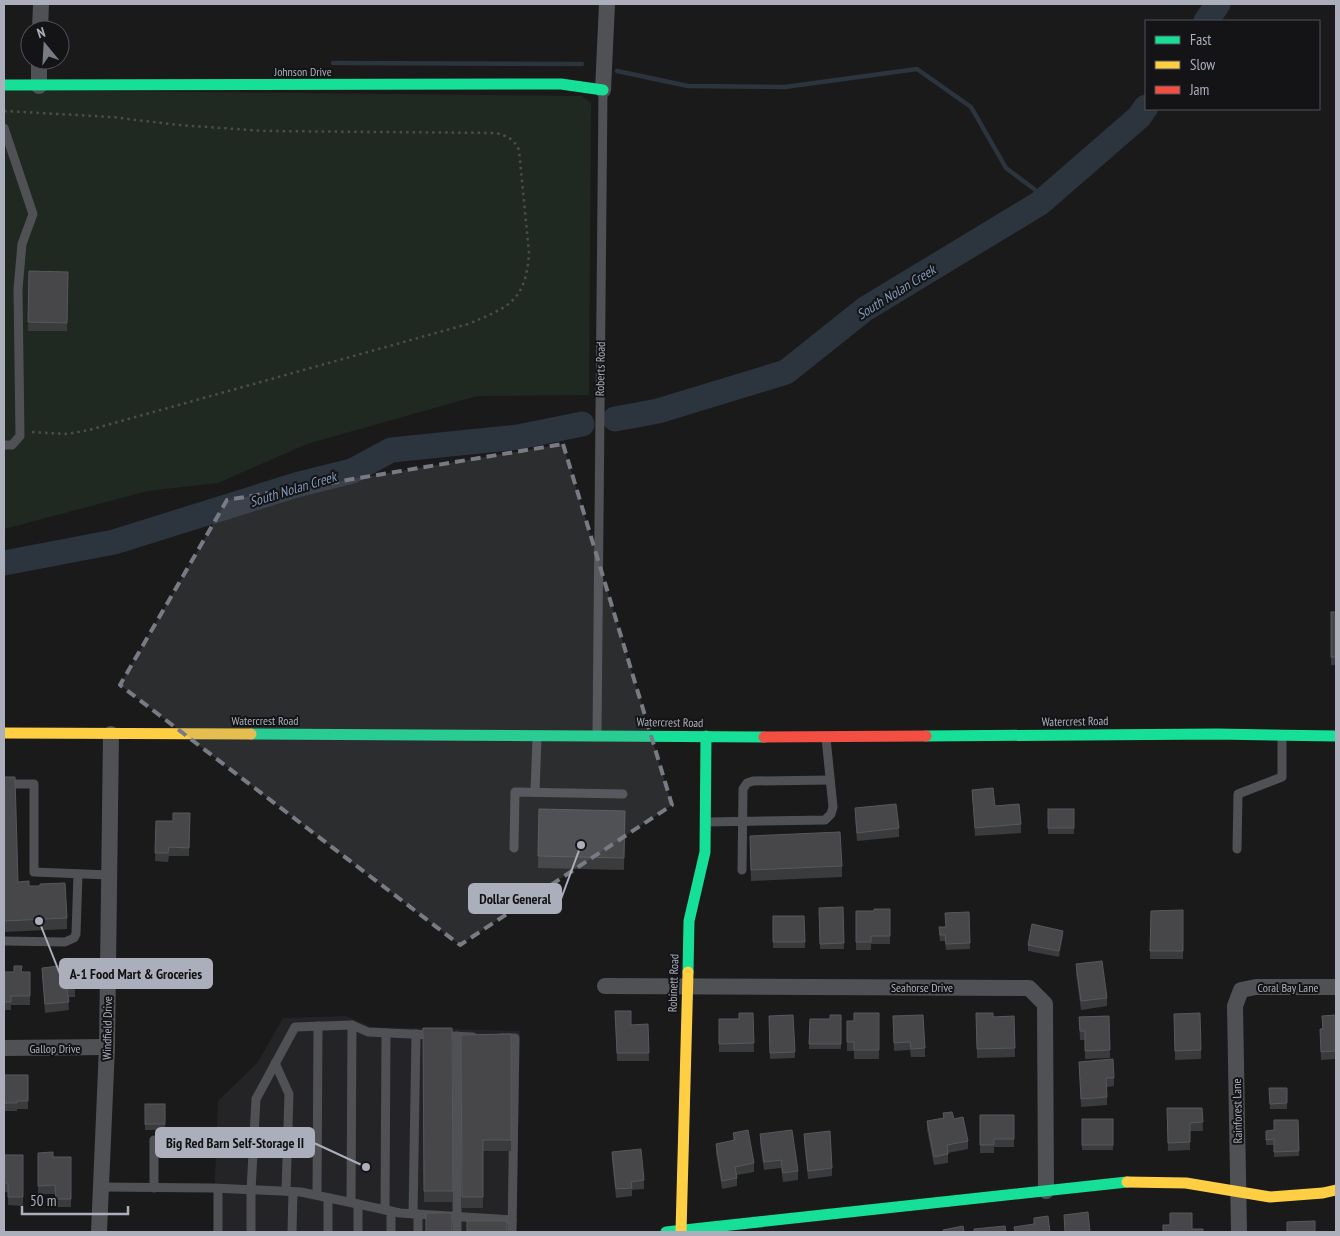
<svg xmlns="http://www.w3.org/2000/svg" width="1340" height="1236" viewBox="0 0 1340 1236" font-family="'PT Sans Narrow',sans-serif">
	<style>
		.built { fill: #242427 }
		.green { fill: #202822 }
		.lines { fill: none; stroke-linecap: round; stroke-linejoin: round }
		.stream { stroke: #2c343e; stroke-width: 4.5 }
		.river { stroke: #2c343e; stroke-width: 25 }
		.path { stroke: #4b4c50; stroke-width: 2.5; stroke-dasharray: 2.5 4; stroke-linecap: butt }
		.lane { stroke: #505155; stroke-width: 9 }
		.street { stroke: #505155; stroke-width: 16 }
		.fast { stroke: #16e098; stroke-width: 11 }
		.slow { stroke: #ffcf43; stroke-width: 11 }
		.jam { stroke: #f24e42; stroke-width: 11 }
		.wall { fill: #3a3b3d }
		.shaded-wall { fill: #282829 }
		.building { fill: #47474a; stroke: #56585c }
		.marked { fill: #787b84; fill-opacity: 0.2; stroke: #787b84; stroke-width: 4; stroke-dasharray: 10 6; stroke-linejoin: round }
		.labels { text-anchor: middle; dominant-baseline: central; stroke-width: 4; stroke-linejoin: round; paint-order: stroke }
		.street-label { font-size: 12px; fill: #abafbc; stroke: #141417 }
		.water-label { font-size: 14px; font-style: italic; fill: #8099b8; stroke: #141417 }
		.leader { fill: none; stroke: #abafbc; stroke-width: 2 }
		.callout-dot { fill: #abafbc; stroke: #141417; stroke-width: 2 }
		.callout { fill: #abafbc; stroke: #abafbc; stroke-width: 2 }
		.callout-label { font-size: 14px; text-anchor: middle; font-weight: bold; fill: #111 }
	</style>
	<rect width="100%" height="100%" fill="#1a1a1b"/>
	<polygon class="built" points="346,1016 372,1027 520,1031 516,1232 213,1232 218,1101 258,1062 283,1018"/>
	<polygon class="green" points="4,90 582,96 591,103 591,112 589,395 477,396 307,444 218,483 148,491 4,529"/>
	<g class="lines">
		<g class="stream">
			<polyline points="333,63 582,64"/>
			<polyline points="617,71 688,86 785,87 917,69 971,107 1006,168 1046,198"/>
		</g>
		<g class="river">
			<polyline points="1206,21 1218,4"/>
			<polyline points="615,419 658,411 786,372 865,309 1040,203 1139,117 1146,107"/>
			<polyline points="4,563 114,542 296,485 352,471 391,450 518,437 582,424"/>
		</g>
		<path class="path" d="M4,111L112,117L178,125L265,131L496,133C507,136 514,139 519,150L529,253C526,301 509,307 468,324L89,430L67,434L30,432"/>
		<g class="lane">
			<polyline points="4,128 33,214 22,244 18,289 20,436 12,445 4,445"/>
			<polyline points="597,735 603,90"/>
			<polyline points="4,784 34,784 34,872 109,875"/>
			<polyline points="535,792 537,738"/>
			<polyline points="706,822 825,820 831,814 833,807 826,738"/>
			<polyline points="514,848 515,792 623,794"/>
			<polyline points="1237,849 1238,794 1282,777 1282,735"/>
			<polyline points="742,870 743,789 747,783 753,781 830,780"/>
			<polyline points="4,941 65,942 74,938 76,934 78,874"/>
			<polyline points="457,1036 457,1232"/>
			<polyline points="501,1038 515,1038 512,1232"/>
			<polyline points="275,1063 289,1094 286,1191"/>
			<polyline points="101,1187 213,1188 301,1192 400,1213 512,1220"/>
			<polyline points="154,1188 154,1140"/>
			<polyline points="317,1195 318,1026"/>
			<polyline points="351,1202 352,1025"/>
			<polyline points="385,1210 386,1033"/>
			<polyline points="391,1211 391,1232"/>
			<polyline points="413,1214 416,1034"/>
			<polyline points="418,1214 418,1232"/>
			<polyline points="218,1232 218,1189"/>
			<polyline points="251,1232 251,1190 256,1099 295,1027 352,1025 368,1032 473,1037"/>
			<polyline points="292,1232 293,1192"/>
			<polyline points="328,1232 328,1198"/>
			<polyline points="358,1232 358,1204"/>
		</g>
		<g class="street">
			<polyline points="40,30 41,4"/>
			<polyline points="39,86 39,60"/>
			<polyline points="603,90 607,4"/>
			<polyline points="605,986 1029,988 1045,1004 1046,1191"/>
			<polyline points="4,1048 107,1047"/>
			<polyline points="99,1232 107,1047 111,734"/>
			<polyline points="1239,1232 1235,1006 1241,990 1256,987 1336,987"/>
		</g>
		<g class="fast">
			<polyline points="4,85 561,84 603,90"/>
			<polyline points="251,734 764,737"/>
			<polyline points="926,736 1217,734 1336,736"/>
			<polyline points="688,972 689,921 705,852 706,736"/>
			<polyline points="666,1232 1127,1182"/>
		</g>
		<g class="slow">
			<polyline points="4,733 251,734"/>
			<polyline points="1127,1182 1186,1183 1270,1197 1323,1193 1336,1190"/>
			<polyline points="681,1232 688,972"/>
		</g>
		<polyline class="jam" points="764,737 926,736"/>
	</g>
	<g class="wall">
		<polygon points="29,271 68,272 67,331 28,331"/>
		<rect x="1331" y="612" width="5" height="53"/>
		<polygon points="4,777 18,882 29,886 67,918 67,929 4,932"/>
		<polygon points="972,790 1021,824 1021,833 975,836"/>
		<polygon points="855,808 899,828 899,837 857,841 855,817"/>
		<polygon points="539,809 625,811 624,870 538,868"/>
		<rect x="1048" y="809" width="26" height="25"/>
		<polygon points="190,813 189,856 169,856 168,862 155,861 156,821 173,821"/>
		<polygon points="750,847 842,866 842,877 751,881"/>
		<polygon points="843,907 844,949 820,949 819,908"/>
		<polygon points="890,909 890,944 871,944 871,950 856,950 856,911 874,911"/>
		<polygon points="1183,910 1183,959 1150,959 1151,911"/>
		<polygon points="969,912 970,949 946,950 945,941 940,941 939,933 945,927"/>
		<polygon points="773,916 804,916 805,948 773,948"/>
		<polygon points="1063,936 1059,957 1028,951 1028,945"/>
		<polygon points="1076,964 1107,998 1107,1006 1081,1010 1076,973"/>
		<polygon points="42,968 69,976 75,988 75,997 68,997 69,1010 45,1013 42,976"/>
		<polygon points="4,972 30,972 30,1005 11,1005 11,1010 4,1010"/>
		<polygon points="615,1011 631,1025 648,1024 649,1061 617,1061"/>
		<polygon points="753,1013 754,1052 719,1052 719,1019 739,1019"/>
		<polygon points="879,1013 879,1059 854,1059 854,1051 847,1051 847,1021 854,1021"/>
		<polygon points="976,1013 993,1017 1014,1016 1015,1057 977,1058"/>
		<polygon points="1174,1014 1201,1050 1201,1059 1175,1060"/>
		<polygon points="793,1015 795,1058 770,1059 769,1016"/>
		<polygon points="841,1015 841,1049 809,1049 810,1019 830,1019"/>
		<polygon points="1336,1015 1336,1059 1321,1060 1320,1029 1322,1029 1322,1016"/>
		<polygon points="893,1016 925,1048 925,1057 911,1057 910,1050 894,1051"/>
		<polygon points="1109,1016 1110,1058 1085,1059 1085,1040 1080,1040 1079,1017"/>
		<polygon points="423,1028 452,1028 453,1202 424,1202"/>
		<polygon points="511,1034 511,1151 483,1151 483,1208 462,1208 461,1035"/>
		<polygon points="1079,1062 1114,1078 1114,1086 1107,1087 1107,1105 1081,1107"/>
		<polygon points="4,1075 28,1075 28,1109 17,1109 17,1111 4,1111"/>
		<polygon points="1269,1088 1287,1088 1287,1109 1270,1109"/>
		<rect x="145" y="1104" width="20" height="26"/>
		<polygon points="1167,1108 1202,1108 1203,1131 1190,1131 1190,1150 1168,1151"/>
		<polygon points="943,1113 954,1119 968,1141 968,1149 948,1153 948,1163 934,1165 927,1129 927,1121 943,1118"/>
		<polygon points="980,1115 1014,1115 1014,1147 994,1147 994,1153 980,1153"/>
		<rect x="1082" y="1119" width="31" height="31"/>
		<polygon points="1298,1120 1299,1156 1274,1157 1274,1145 1266,1145 1266,1131 1274,1130"/>
		<polygon points="733,1133 754,1163 754,1172 737,1175 737,1186 722,1189 716,1153 716,1144 733,1141"/>
		<polygon points="760,1134 798,1171 798,1180 783,1182 781,1168 764,1170 760,1143"/>
		<polygon points="804,1134 832,1168 832,1176 808,1179 804,1142"/>
		<polygon points="612,1152 644,1180 644,1189 632,1190 632,1196 616,1198 612,1160"/>
		<polygon points="38,1153 53,1157 71,1157 71,1207 56,1207 55,1194 38,1194"/>
		<polygon points="4,1155 23,1155 23,1206 8,1205 8,1192 4,1192"/>
	</g>
	<polygon class="shaded-wall" points="1063,931 1063,936 1059,957 1059,951"/>
	<g class="building">
		<polygon points="29,271 68,272 67,323 28,322"/>
		<rect x="1331" y="612" width="5" height="45"/>
		<polygon points="4,777 15,777 18,882 29,881 29,886 40,886 40,884 65,883 67,918 4,921"/>
		<polygon points="993,788 995,806 1019,804 1021,824 975,828 972,790"/>
		<polygon points="896,804 899,828 857,833 855,808"/>
		<polygon points="539,809 625,811 624,858 538,856"/>
		<rect x="1048" y="809" width="26" height="19"/>
		<polygon points="173,813 190,813 189,848 169,847 168,853 155,853 156,821 173,821"/>
		<polygon points="840,832 842,866 751,870 750,836"/>
		<polygon points="843,907 844,943 820,944 819,908"/>
		<polygon points="874,909 890,909 890,936 871,936 871,942 856,942 856,911 874,911"/>
		<polygon points="1183,910 1183,951 1150,951 1151,911"/>
		<polygon points="969,912 970,943 946,944 945,935 940,935 939,927 946,927 945,913"/>
		<polygon points="773,916 804,916 805,942 773,942"/>
		<polygon points="1032,924 1063,931 1059,951 1028,945"/>
		<polygon points="1102,961 1107,998 1081,1001 1076,964"/>
		<polygon points="68,965 69,976 73,975 75,988 67,989 69,1002 45,1004 42,968"/>
		<polygon points="14,966 22,966 21,972 30,972 30,996 11,996 11,1002 4,1002 4,972 14,972"/>
		<polygon points="615,1011 631,1011 631,1025 648,1024 649,1053 617,1053"/>
		<polygon points="739,1013 753,1013 754,1043 719,1044 719,1019 739,1019"/>
		<polygon points="854,1013 879,1013 879,1050 854,1050 854,1042 847,1042 847,1021 854,1021"/>
		<polygon points="976,1013 993,1013 993,1017 1014,1016 1015,1048 977,1049"/>
		<polygon points="1200,1013 1201,1050 1175,1051 1174,1014"/>
		<polygon points="793,1015 795,1052 770,1053 769,1016"/>
		<polygon points="830,1015 841,1015 841,1044 809,1044 810,1019 830,1019"/>
		<polygon points="923,1015 925,1048 911,1049 910,1042 894,1043 893,1016"/>
		<polygon points="1336,1015 1336,1051 1321,1052 1320,1029 1323,1029 1322,1016"/>
		<polygon points="1109,1016 1110,1050 1085,1051 1085,1031 1080,1031 1079,1017"/>
		<polygon points="423,1028 452,1028 453,1191 424,1191"/>
		<polygon points="511,1034 511,1140 483,1140 483,1197 462,1197 461,1035"/>
		<polygon points="1113,1059 1114,1078 1106,1078 1107,1097 1081,1099 1079,1062"/>
		<polygon points="4,1075 28,1075 28,1101 17,1101 17,1103 4,1103"/>
		<polygon points="1269,1088 1287,1088 1287,1103 1270,1104"/>
		<rect x="145" y="1104" width="20" height="20"/>
		<polygon points="1167,1108 1202,1108 1203,1122 1190,1123 1190,1142 1168,1143"/>
		<polygon points="952,1112 954,1119 963,1117 968,1141 947,1145 948,1154 934,1157 927,1121 944,1118 943,1113"/>
		<polygon points="980,1115 1014,1115 1014,1139 994,1139 994,1145 980,1145"/>
		<rect x="1082" y="1119" width="31" height="26"/>
		<polygon points="1274,1120 1298,1120 1299,1151 1274,1152 1274,1139 1266,1140 1266,1131 1274,1130"/>
		<polygon points="748,1130 754,1163 735,1167 737,1178 722,1181 716,1144 735,1140 733,1133"/>
		<polygon points="792,1130 798,1171 783,1173 781,1160 764,1162 760,1134"/>
		<polygon points="830,1131 832,1168 808,1171 804,1134"/>
		<polygon points="641,1149 644,1180 631,1182 632,1188 616,1189 612,1152"/>
		<polygon points="53,1152 53,1157 71,1157 71,1199 56,1199 55,1185 38,1186 38,1153"/>
		<polygon points="4,1155 23,1155 23,1197 8,1197 8,1183 4,1183"/>
		<polygon points="1088,1212 1090,1232 1065,1232 1064,1215"/>
		<rect x="426" y="1213" width="26" height="19"/>
		<polygon points="1170,1213 1192,1213 1192,1229 1203,1229 1203,1232 1163,1232 1163,1225 1170,1225"/>
		<polygon points="1048,1216 1050,1232 1015,1232 1014,1227 1034,1224 1034,1218"/>
		<rect x="467" y="1221" width="40" height="11"/>
		<polygon points="1315,1221 1315,1232 1287,1232 1287,1222"/>
		<polygon points="963,1226 964,1232 944,1232 943,1230"/>
		<polygon points="1005,1226 1006,1232 974,1232 974,1229"/>
	</g>
	<path class="marked" d="M563,444L672,805L460,945L120,685L227,500Z"/>
	<g class="labels">
		<g class="street-label">
			<text x="303" y="71">Johnson Drive</text>
			<text transform="translate(600 369) rotate(-89)">Roberts Road</text>
			<text x="265" y="720">Watercrest Road</text>
			<text transform="translate(1075 721) rotate(-1)">Watercrest Road</text>
			<text transform="translate(670 722) rotate(1)">Watercrest Road</text>
			<text transform="translate(673 983) rotate(-88)">Robinett Road</text>
			<text x="922" y="987">Seahorse Drive</text>
			<text x="1288" y="987">Coral Bay Lane</text>
			<text transform="translate(107 1028) rotate(-89)">Windfield Drive</text>
			<text x="55" y="1048">Gallop Drive</text>
			<text transform="translate(1237 1111) rotate(-91)">Rainforest Lane</text>
		</g>
		<g class="water-label">
			<text transform="translate(896 292) rotate(-32)">South Nolan Creek</text>
			<text transform="translate(293 489) rotate(-17)">South Nolan Creek</text>
		</g>
	</g>
	<path class="leader" d="M581 845L561 899M39 921L60 974M366 1167L314 1143"/>
	<g class="callout-dot">
		<circle cx="581" cy="845" r="5"/>
		<circle cx="39" cy="921" r="5"/>
		<circle cx="366" cy="1167" r="5"/>
	</g>
	<g class="callout">
		<rect x="469" y="884" width="92" height="29" rx="5"/>
		<rect x="60" y="959" width="152" height="29" rx="5"/>
		<rect x="156" y="1128" width="158" height="29" rx="5"/>
	</g>
	<g class="callout-label">
		<text x="515" y="904">Dollar General</text>
		<text x="136" y="979">A-1 Food Mart &amp; Groceries</text>
		<text x="235" y="1148">Big Red Barn Self-Storage II</text>
	</g>
	<rect width="1340" height="1236" fill="none" stroke="#abafbc" stroke-width="10"/>
	<rect x="1145" y="20" width="175" height="90" fill="#141417" stroke="#505259"/>
	<rect x="1155" y="36" width="25" height="8" fill="#16e098" stroke="#505259"/>
	<text x="1190" y="45" font-size="15" fill="#abafbc">Fast</text>
	<rect x="1155" y="61" width="25" height="8" fill="#ffcf43" stroke="#505259"/>
	<text x="1190" y="70" font-size="15" fill="#abafbc">Slow</text>
	<rect x="1155" y="86" width="25" height="8" fill="#f24e42" stroke="#505259"/>
	<text x="1190" y="95" font-size="15" fill="#abafbc">Jam</text>
	<g transform="translate(45 45) rotate(342)"><circle r="24" fill="#141417" stroke="#505259"/>
	<path d="M0-4L9 19L0 12L-9 19Z" fill="#787b84"/>
	<text y="-8" font-size="14" font-weight="bold" text-anchor="middle" fill="#abafbc">N</text>
	</g>
	<path d="M22 1206v8h106v-8" fill="none" stroke="#abafbc" stroke-width="2.5"/>
	<text x="30" y="1206" font-size="15" fill="#abafbc" stroke="#141417" stroke-width="4" paint-order="stroke">50 m</text>
</svg>
